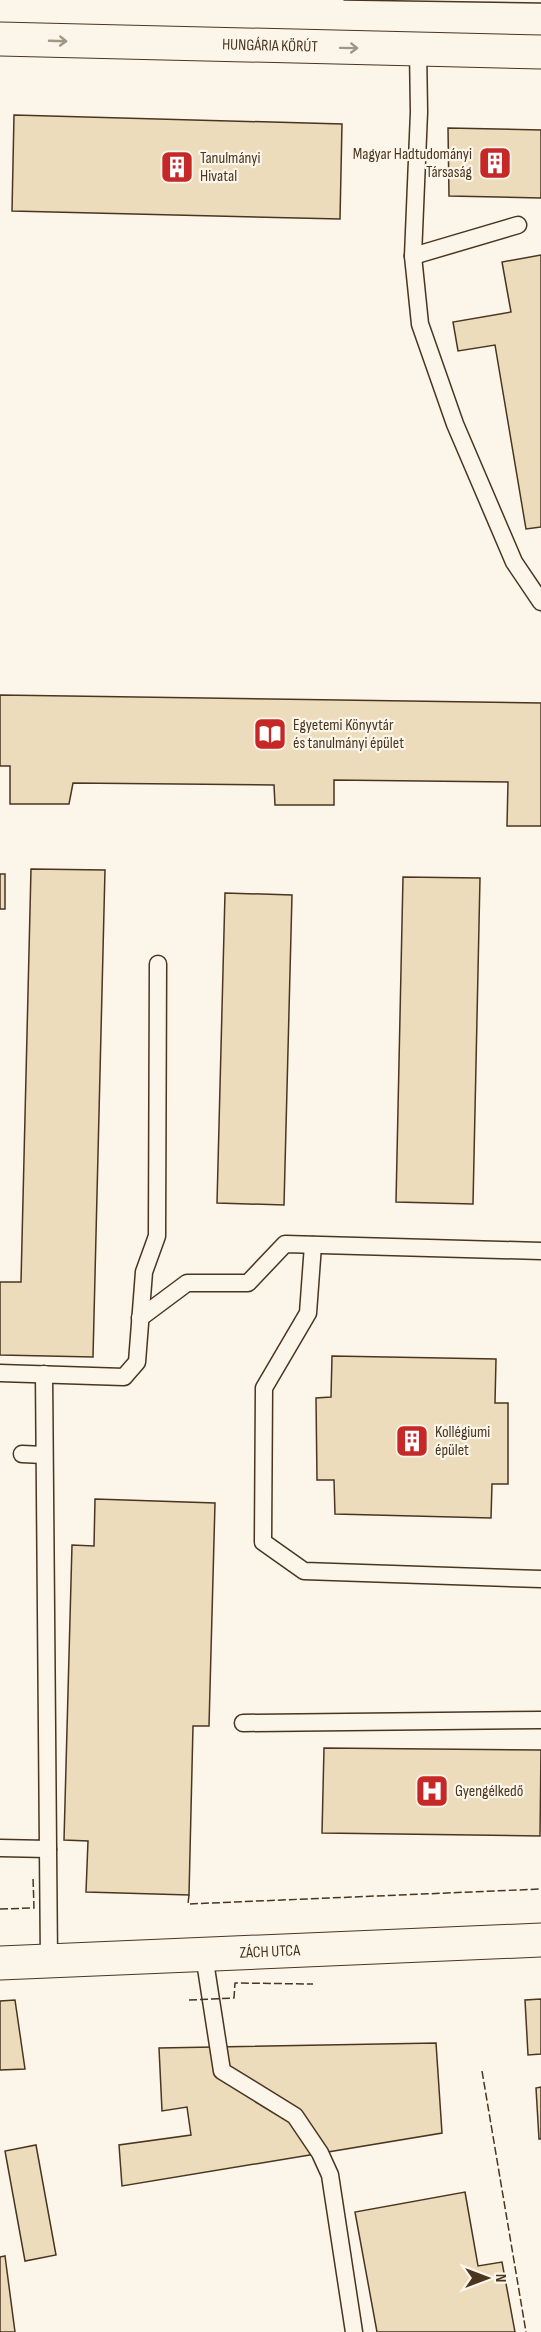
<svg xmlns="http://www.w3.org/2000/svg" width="541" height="2332" viewBox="0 0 541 2332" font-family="'Sofia Sans Condensed',sans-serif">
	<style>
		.building { fill: #ecdcbc; stroke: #4a3520; stroke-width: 1.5 }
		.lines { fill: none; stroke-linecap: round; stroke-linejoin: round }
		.service-casing { stroke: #4a3520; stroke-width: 19 }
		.minor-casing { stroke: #4a3520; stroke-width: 35 }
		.primary-casing { stroke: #4a3520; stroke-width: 35 }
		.service { stroke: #fbf6e9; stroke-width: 16 }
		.minor { stroke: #fbf6e9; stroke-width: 33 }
		.primary { stroke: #fbf6e9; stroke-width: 33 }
		.tram { stroke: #4a3520; stroke-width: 1.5 }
		.fence { stroke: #4a3520; stroke-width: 1.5; stroke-dasharray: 8 3; stroke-linecap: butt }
		.oneway { stroke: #a29684 }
		.labels { text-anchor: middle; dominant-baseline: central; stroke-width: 4.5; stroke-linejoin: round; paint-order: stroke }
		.street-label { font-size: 16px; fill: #4a3520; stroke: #fbf6e9 }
		.poi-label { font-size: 16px; fill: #4a3520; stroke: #fbf6e9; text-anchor: start }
	</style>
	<rect width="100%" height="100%" fill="#fbf6e9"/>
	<g class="building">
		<polygon points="14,115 342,124 340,219 12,211"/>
		<polygon points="448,128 541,130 541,198 449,196"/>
		<polygon points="541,255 541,527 526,529 495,345 458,351 453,322 511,312 502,262"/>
		<polygon points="0,695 541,703 541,826 507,826 508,782 334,780 334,805 275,805 274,785 73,783 69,804 10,804 10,766 0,766"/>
		<polygon points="31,869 105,870 93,1357 0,1355 0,1282 21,1282"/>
		<rect x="0" y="874" width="5" height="35"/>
		<polygon points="403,877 480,878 473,1204 396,1202"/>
		<polygon points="225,893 292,895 284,1205 217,1203"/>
		<polygon points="332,1356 496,1359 495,1403 508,1403 508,1484 492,1484 491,1518 335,1514 334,1480 317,1480 316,1398 331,1397"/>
		<polygon points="95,1499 215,1503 209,1726 193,1726 189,1895 86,1892 88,1841 64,1840 72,1545 94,1546"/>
		<polygon points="324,1748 541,1750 540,1836 322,1833"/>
		<polygon points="541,1999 541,2054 528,2055 525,2000"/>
		<polygon points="15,2000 25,2069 0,2070 0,2001"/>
		<polygon points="436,2043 442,2133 122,2186 119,2145 191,2135 187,2107 162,2111 159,2048"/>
		<polygon points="541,2087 541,2139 539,2139 536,2088"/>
		<polygon points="36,2145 56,2255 25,2261 5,2151"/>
		<polygon points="465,2192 478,2266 502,2262 515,2332 377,2332 355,2212"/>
		<polygon points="5,2256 15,2332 0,2332 0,2257"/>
	</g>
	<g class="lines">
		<defs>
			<g id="service">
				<polyline points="418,49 419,112 413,256 420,324 455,424 514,562 541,602"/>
				<polyline points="413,256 518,225"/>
				<polyline points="313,1245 308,1313 264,1388 263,1542 304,1571 541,1579"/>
				<polyline points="140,1318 187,1283 248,1283 285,1244 541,1251"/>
				<polyline points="0,1373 124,1377 137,1362 144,1272 157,1236 158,964"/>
				<polyline points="22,1454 44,1455"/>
				<polyline points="243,1723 541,1720"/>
				<polyline points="0,1848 48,1849 44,1374"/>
				<polyline points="48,1849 49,1961"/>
				<polyline points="204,1955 222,2071 295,2116 320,2153 330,2175 354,2332"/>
			</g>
			<g id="minor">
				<path id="s1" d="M0,1963L541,1940"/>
			</g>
			<g id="primary">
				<path id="s2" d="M0,39L541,52"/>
			</g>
		</defs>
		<use href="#service" class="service-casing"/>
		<use href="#minor" class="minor-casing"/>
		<use href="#primary" class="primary-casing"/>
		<use href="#service" class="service"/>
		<use href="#minor" class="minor"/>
		<use href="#primary" class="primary"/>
		<polyline class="tram" points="344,0 541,3"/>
		<g class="fence">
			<polyline points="189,1895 188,1904 541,1889"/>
			<polyline points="0,1909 34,1908 33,1877"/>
			<polyline points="189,2000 234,1998 235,1983 313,1984"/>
			<polyline points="482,2071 526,2332"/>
		</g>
	</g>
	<defs><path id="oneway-shaft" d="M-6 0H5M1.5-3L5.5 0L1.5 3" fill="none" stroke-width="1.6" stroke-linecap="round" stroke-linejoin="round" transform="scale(1.5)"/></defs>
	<g class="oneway">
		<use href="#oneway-shaft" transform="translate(58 41) rotate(2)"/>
		<use href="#oneway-shaft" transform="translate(349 48) rotate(1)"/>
	</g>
	<defs>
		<symbol id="building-square" viewBox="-11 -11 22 22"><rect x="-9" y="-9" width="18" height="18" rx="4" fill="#c62828" stroke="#fbf6e9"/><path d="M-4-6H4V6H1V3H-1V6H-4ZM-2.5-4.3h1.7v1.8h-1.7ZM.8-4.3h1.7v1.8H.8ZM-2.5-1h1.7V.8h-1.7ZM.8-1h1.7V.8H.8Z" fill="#fff"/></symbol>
		<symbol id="library-square" viewBox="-11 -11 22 22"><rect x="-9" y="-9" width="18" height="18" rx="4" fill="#c62828" stroke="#fbf6e9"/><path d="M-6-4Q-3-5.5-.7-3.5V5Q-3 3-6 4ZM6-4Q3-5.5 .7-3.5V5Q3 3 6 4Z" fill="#fff"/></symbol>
		<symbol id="hospital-square" viewBox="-11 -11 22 22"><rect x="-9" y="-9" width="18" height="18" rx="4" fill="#c62828" stroke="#fbf6e9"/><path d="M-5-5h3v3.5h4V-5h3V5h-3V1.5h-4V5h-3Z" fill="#fff"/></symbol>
	</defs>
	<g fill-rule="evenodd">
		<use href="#building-square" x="476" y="144" width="38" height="38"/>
		<use href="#building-square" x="158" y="148" width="38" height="38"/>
		<use href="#library-square" x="251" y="715" width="38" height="38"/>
		<use href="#building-square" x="393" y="1422" width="38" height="38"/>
		<use href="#hospital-square" x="413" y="1772" width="38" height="38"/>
	</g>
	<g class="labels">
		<g class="street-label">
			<text stroke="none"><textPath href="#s2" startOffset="270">HUNGÁRIA KÖRÚT</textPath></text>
			<text stroke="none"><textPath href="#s1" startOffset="270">ZÁCH UTCA</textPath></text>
		</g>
		<g class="poi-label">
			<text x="472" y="154" text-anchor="end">Magyar Hadtudományi<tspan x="472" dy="18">Társaság</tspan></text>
			<text x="200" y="158">Tanulmányi<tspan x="200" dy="18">Hivatal</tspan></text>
			<text x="293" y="725">Egyetemi Könyvtár<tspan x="293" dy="18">és tanulmányi épület</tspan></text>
			<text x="435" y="1432">Kollégiumi<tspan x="435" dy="18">épület</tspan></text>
			<text x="455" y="1791">Gyengélkedő</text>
		</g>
	</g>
	<g transform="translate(487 2278) rotate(90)" stroke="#fbf6e9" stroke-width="4.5" paint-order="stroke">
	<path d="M0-4.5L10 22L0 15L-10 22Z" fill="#4a3520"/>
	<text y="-9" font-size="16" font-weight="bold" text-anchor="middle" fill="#4a3520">N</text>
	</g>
</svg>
